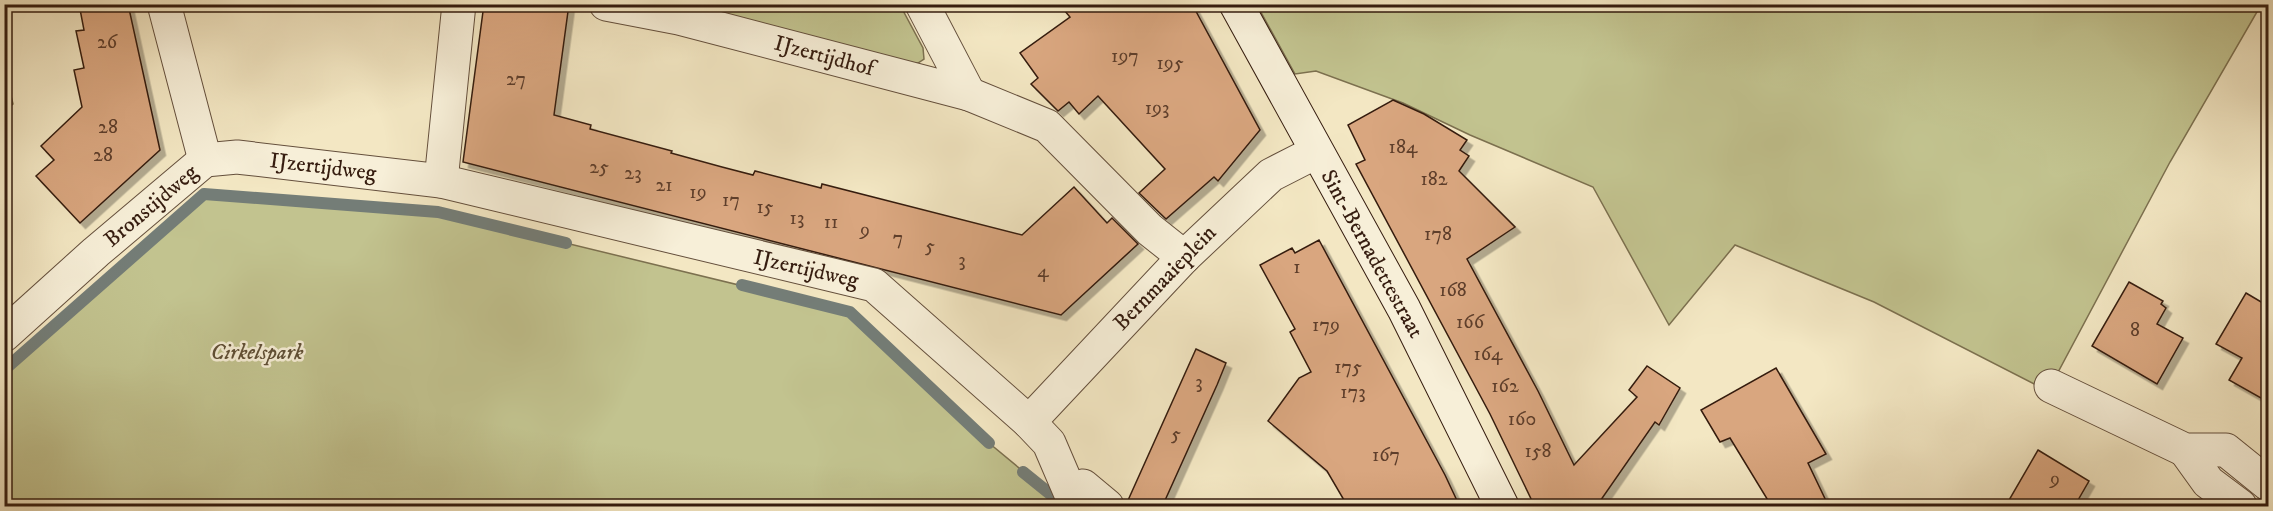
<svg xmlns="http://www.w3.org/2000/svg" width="2273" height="511" viewBox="0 0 2273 511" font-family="'IM FELL DW Pica',serif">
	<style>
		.green { fill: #c2c38f; stroke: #7c704f; stroke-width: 1.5 }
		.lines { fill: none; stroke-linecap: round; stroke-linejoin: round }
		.stream { stroke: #747d77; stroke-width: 12 }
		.building { fill: #d9a67f; stroke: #351c0f; stroke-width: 1.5; filter: url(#shadow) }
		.street-casing { stroke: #644f3c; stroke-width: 35 }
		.secondary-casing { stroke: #351c0f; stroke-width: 35 }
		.street { stroke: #f7efd8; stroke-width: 33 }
		.secondary { stroke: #f7efd8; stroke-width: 33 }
		.labels { text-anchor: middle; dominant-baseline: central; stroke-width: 5; stroke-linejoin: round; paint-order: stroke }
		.number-label { font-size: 20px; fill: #5e3e2b }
		.street-label { font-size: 22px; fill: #351c0f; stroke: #f7efd8 }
		.park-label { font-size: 22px; font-style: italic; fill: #5f4e35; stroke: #f7efd8 }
	</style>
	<defs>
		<filter id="shadow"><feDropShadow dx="5.5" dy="5.5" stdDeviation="0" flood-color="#0004"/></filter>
	</defs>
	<rect width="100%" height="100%" fill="#f3e7c3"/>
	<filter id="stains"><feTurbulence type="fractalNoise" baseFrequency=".00333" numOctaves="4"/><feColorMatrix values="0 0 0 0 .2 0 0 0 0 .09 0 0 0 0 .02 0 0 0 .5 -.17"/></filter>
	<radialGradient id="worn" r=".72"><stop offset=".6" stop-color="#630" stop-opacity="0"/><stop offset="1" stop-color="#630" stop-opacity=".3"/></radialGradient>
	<g class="green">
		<polygon points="698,5 900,5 923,48 924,59 918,63 910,63 702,10"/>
		<polygon points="1257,5 2261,5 2170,162 2048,391 1874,302 1735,245 1669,325 1593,187 1470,135 1403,103 1316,71 1295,74"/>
		<polygon points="5,72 13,104 5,111 4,73"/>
		<polygon points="204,194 438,212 850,312 989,443 1054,497 1051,506 5,506 5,370"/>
	</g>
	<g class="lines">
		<g class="stream">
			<polyline points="742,285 850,312 989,443"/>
			<polyline points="4,370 204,194 438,212 566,243"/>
			<polyline points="1023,472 1054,497 1051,506"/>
		</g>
	</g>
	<g class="building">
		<polygon points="79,4 128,4 160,150 80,223 36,176 54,160 41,146 82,107 74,70 84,68 76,31 84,30"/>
		<polygon points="484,4 569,4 554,115 591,125 590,129 672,151 671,153 722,167 753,175 755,171 821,188 822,184 1022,235 1074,187 1107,223 1112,218 1138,244 1061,315 463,162"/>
		<polygon points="1059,4 1192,4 1260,130 1218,181 1214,177 1166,219 1139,193 1165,169 1098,96 1079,114 1069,102 1058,111 1031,84 1038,78 1020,53 1070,17"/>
		<polygon points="1393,100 1424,114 1467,140 1460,150 1469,156 1459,171 1515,227 1467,259 1538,391 1574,465 1637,397 1629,390 1647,366 1680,388 1659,425 1655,422 1596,507 1535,507 1490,414 1356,164 1365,160 1348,125"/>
		<polygon points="1319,240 1445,475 1460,507 1348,507 1327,471 1268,421 1299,378 1311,372 1290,332 1295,329 1260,265 1292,248 1295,253"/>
		<polygon points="2129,282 2163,301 2161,304 2166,308 2157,324 2183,338 2157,384 2092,346"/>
		<polygon points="2246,293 2268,306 2268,402 2229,380 2242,358 2216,344"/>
		<polygon points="1196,349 1226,363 1217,385 1162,507 1125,507"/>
		<polygon points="1776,368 1826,454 1808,463 1829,507 1772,507 1730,438 1720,442 1701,410"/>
		<polygon points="2038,450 2089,481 2074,507 2005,507"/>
	</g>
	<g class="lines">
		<defs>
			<g id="street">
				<polyline points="164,4 205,160"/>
				<polyline points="606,4 679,18 969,94 922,4"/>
				<polyline points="969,94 1047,126 1150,230 1184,257"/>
				<polyline points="205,160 237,157 441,181 874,285 1029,422 1049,443 1076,506"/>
				<polyline points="441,181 459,4"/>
				<polyline points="4,335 96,252 205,160"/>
				<polyline points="2051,386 2185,450 2226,450 2268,484"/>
				<polyline points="1029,422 1184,257 1271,175 1316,152"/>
				<polyline points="2185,450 2208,482 2240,506"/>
				<polyline points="1077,506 1083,486 1107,506"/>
			</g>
			<polyline id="secondary" points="1236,4 1404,309 1502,506"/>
		</defs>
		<use href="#street" class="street-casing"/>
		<use href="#secondary" class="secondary-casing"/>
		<use href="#street" class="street"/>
		<use href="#secondary" class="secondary"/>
	</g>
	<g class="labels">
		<g class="number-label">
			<text x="107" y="42">26</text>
			<text x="1125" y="56">197</text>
			<text x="1170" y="63">195</text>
			<text x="516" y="79">27</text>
			<text x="1157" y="108">193</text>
			<text x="108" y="127">28</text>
			<text x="1403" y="147">184</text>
			<text x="103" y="155">28</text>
			<text x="599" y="167">25</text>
			<text x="633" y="173">23</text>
			<text x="1434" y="179">182</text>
			<text x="664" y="185">21</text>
			<text x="698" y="192">19</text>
			<text x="731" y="200">17</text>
			<text x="765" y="207">15</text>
			<text x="797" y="218">13</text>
			<text x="831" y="222">11</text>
			<text x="865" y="230">9</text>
			<text x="1438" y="234">178</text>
			<text x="898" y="238">7</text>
			<text x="930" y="246">5</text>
			<text x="962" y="260">3</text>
			<text x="1297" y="267">1</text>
			<text x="1043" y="271">4</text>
			<text x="1453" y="290">168</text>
			<text x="1470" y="322">166</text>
			<text x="1326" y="325">179</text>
			<text x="2135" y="330">8</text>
			<text x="1488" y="354">164</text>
			<text x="1348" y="367">175</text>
			<text x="1199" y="382">3</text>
			<text x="1505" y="386">162</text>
			<text x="1353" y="392">173</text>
			<text x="1522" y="419">160</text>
			<text x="1176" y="434">5</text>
			<text x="1538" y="451">158</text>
			<text x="1386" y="455">167</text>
			<text x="2055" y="479">9</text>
		</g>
		<g class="street-label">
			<text transform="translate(824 56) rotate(15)">IJzertijdhof</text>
			<text transform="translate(323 167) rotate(7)">IJzertijdweg</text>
			<text transform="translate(151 206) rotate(-40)">Bronstijdweg</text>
			<text transform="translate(1372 254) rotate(61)">Sint-Bernadettestraat</text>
			<text transform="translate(806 269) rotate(13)">IJzertijdweg</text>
			<text transform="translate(1165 278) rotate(-46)">Bernmaaieplein</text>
		</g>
		<g class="park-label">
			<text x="257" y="352">Cirkelspark</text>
		</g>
	</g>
	<rect width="2273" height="511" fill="none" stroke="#f3e7c3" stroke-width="24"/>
	<rect x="6" y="6" width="2261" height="499" fill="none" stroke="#351c0f" stroke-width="3"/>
	<rect x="12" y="12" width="2249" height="487" fill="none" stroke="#351c0f" stroke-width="1.5"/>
	<rect width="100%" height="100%" filter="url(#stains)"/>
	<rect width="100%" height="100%" fill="url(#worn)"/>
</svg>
